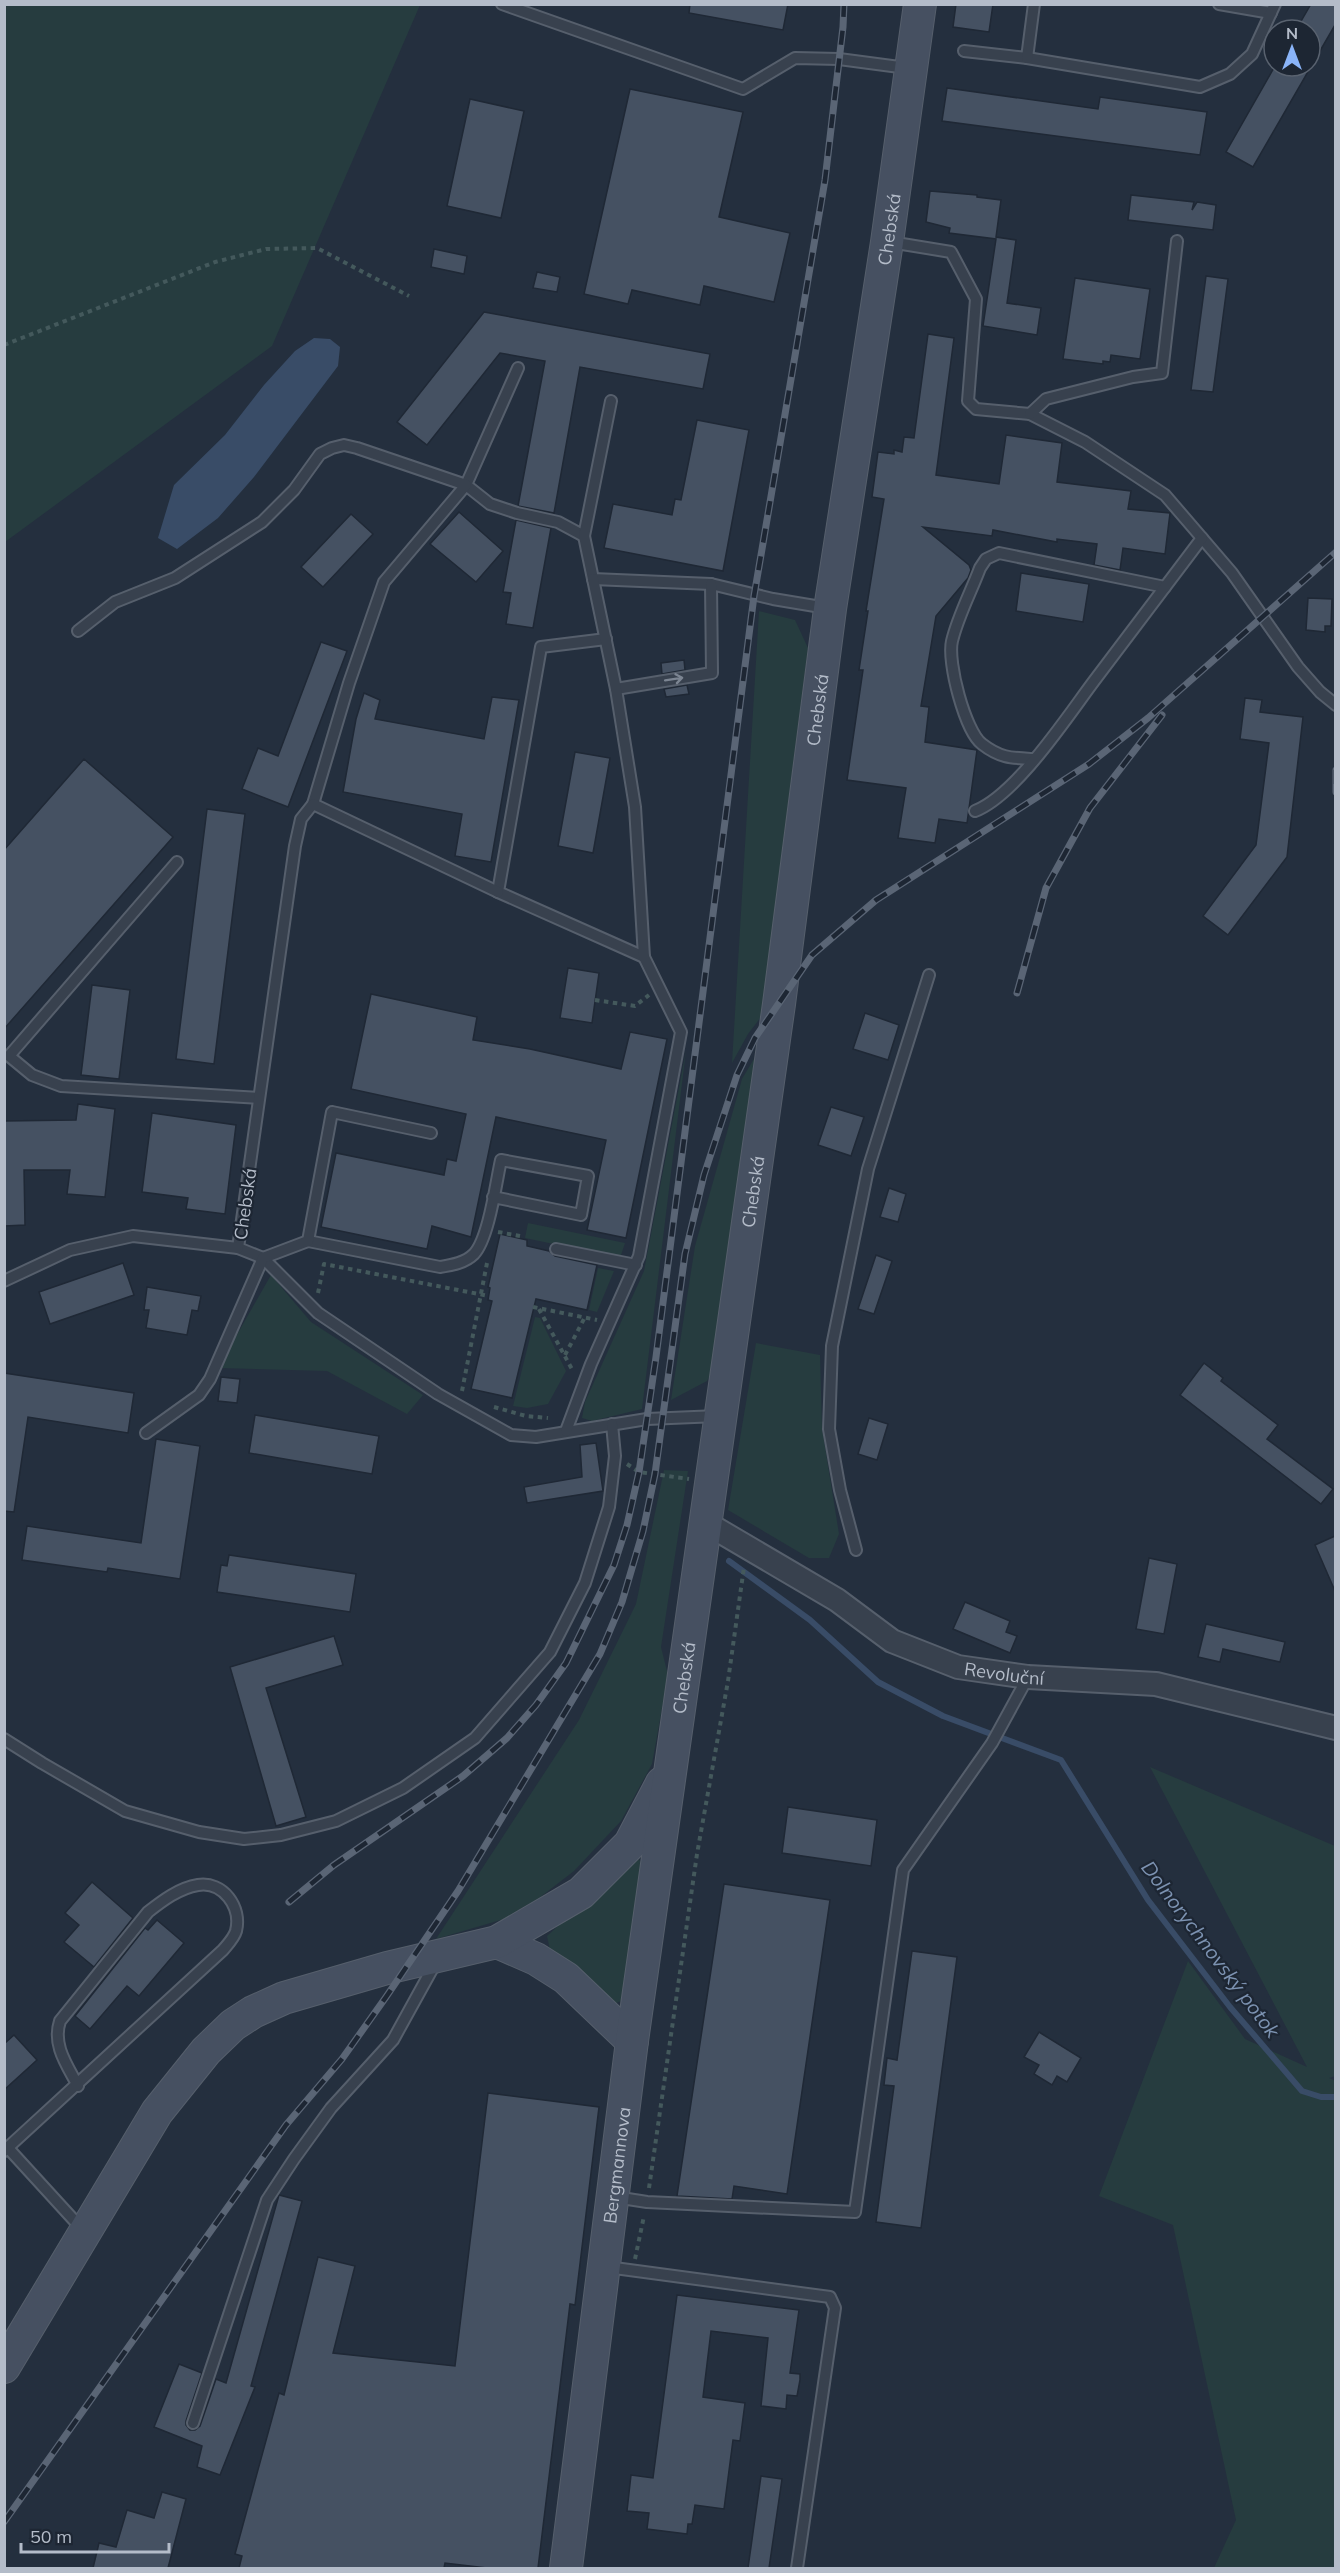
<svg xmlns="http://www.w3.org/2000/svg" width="1340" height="2573" viewBox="0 0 1340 2573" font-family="Mulish,sans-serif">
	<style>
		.green { fill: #263c3f }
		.water { fill: #394c67 }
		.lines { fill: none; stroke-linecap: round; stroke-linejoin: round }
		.stream { stroke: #394c67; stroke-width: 6 }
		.building { fill: #455162; stroke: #1f2835; stroke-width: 1.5 }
		.lane-casing { stroke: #565f6c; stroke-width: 14 }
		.street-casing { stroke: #565f6c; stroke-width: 26 }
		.secondary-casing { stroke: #565f6c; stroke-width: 34 }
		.path { stroke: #44595c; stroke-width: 4; stroke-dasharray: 4.5 4.5; stroke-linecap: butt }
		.lane { stroke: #38414e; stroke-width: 10 }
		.street { stroke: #38414e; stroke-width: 22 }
		.secondary { stroke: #465061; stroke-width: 32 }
		.rail-casing { stroke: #5a6575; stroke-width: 7 }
		.rail { stroke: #1d2633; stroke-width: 4.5; stroke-dasharray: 14; stroke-linecap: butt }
		.oneway { stroke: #7c8592 }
		.labels { text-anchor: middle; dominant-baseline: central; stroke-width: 4.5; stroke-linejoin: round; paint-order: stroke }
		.street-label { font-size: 18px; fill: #b4bcc9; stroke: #1d2633 }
		.water-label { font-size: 20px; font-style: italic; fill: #7c92b1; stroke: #1d2633 }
	</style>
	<rect width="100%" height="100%" fill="#242f3e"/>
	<g class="green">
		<polygon points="5,4 420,5 272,346 5,542"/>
		<polygon points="759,611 795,620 808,648 761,1017 748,1034 732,1063"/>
		<polygon points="686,1051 642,1409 592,1421 582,1418 585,1402 644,1271"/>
		<polygon points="755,1057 717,1361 707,1381 671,1400 695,1246 742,1079"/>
		<polygon points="528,1223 625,1243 620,1258 525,1238"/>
		<polygon points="598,1268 614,1271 597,1312 589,1310"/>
		<polygon points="271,1275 311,1322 423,1395 407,1414 327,1371 218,1368"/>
		<polygon points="535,1317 540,1318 566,1371 548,1404 527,1408 513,1406"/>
		<polygon points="756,1343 820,1355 822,1428 839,1534 829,1558 809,1558 728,1510"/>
		<polygon points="664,1470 688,1471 661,1647 668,1675 652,1764 621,1821 574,1871 539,1898 504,1919 436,1939 579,1720 636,1604"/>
		<polygon points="1150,1767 1335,1846 1336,2076 1329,2078 1336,2081 1335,2568 1214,2568 1236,2520 1173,2225 1099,2196 1188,1961 1245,2039 1307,2067"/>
		<polygon points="636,1856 645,1867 630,1998 616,2003 551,1955 547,1936"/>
	</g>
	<polygon class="water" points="314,338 330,339 340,347 338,366 254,477 218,518 177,549 158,538 174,485 225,435 264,385 295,351"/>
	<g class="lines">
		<polyline class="stream" points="729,1561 810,1620 878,1682 943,1716 1061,1760 1148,1900 1230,2007 1302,2091 1321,2097 1336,2097"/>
	</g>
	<g class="building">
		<polygon points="690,4 788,4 783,30 689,13"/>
		<polygon points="956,4 993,4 989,32 953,27"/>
		<polygon points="1311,4 1335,4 1335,25 1253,167 1226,152 1275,66 1310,66 1310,30 1296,30"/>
		<polygon points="947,88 1098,109 1100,97 1207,112 1200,155 942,121"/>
		<polygon points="630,89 743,112 719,217 790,233 774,302 704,286 700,305 632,290 628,304 584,294"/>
		<polygon points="470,99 524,111 501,218 447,206"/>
		<polygon points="930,191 977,195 977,197 1001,200 996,237 1016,240 1007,303 1041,308 1037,335 983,326 996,239 949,233 950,228 926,222"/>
		<polygon points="1131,195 1194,202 1192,210 1197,202 1216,205 1213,230 1128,220"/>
		<polygon points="434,249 467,256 464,274 431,267"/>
		<polygon points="537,272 560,277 557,292 533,288"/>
		<polygon points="1206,276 1228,279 1213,392 1191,390"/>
		<polygon points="1075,278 1150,289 1140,359 1111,355 1110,362 1103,361 1103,364 1063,359"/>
		<polygon points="484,312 710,354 703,389 580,367 554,513 518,506 545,361 500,353 427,445 397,422"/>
		<polygon points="928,334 954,338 936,475 999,484 1006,435 1062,443 1057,482 1131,491 1128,509 1170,513 1165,554 1123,548 1120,570 1094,565 1097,544 1057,539 1057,542 993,530 992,536 923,527 969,565 971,570 968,578 936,616 921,706 929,707 925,742 977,750 967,823 939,819 935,843 898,838 906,788 847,780 863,670 859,670 868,611 866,611 884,499 872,497 878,452 894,454 894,450 902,452 904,437 914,438"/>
		<polygon points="697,420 749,430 723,571 604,548 613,504 672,515 675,499 681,500"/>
		<polygon points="459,512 503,551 476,582 430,544"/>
		<polygon points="351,514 373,534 323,587 301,567"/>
		<polygon points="516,520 551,528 533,628 506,624 511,593 503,592"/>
		<polygon points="1021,573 1089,584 1083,622 1016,611"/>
		<polygon points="1308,598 1332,599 1331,626 1325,626 1325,632 1306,630"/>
		<polygon points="321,642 347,651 288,807 242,789 258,748 278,756"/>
		<polygon points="684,660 685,670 662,674 661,663"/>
		<polygon points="687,685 689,694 666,697 664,689"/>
		<polygon points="364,693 380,700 375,719 484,739 492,697 519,700 491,862 455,856 462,814 343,792 356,719"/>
		<polygon points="1245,698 1262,700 1260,712 1303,717 1287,857 1228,935 1203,916 1256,845 1269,743 1240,739"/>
		<polygon points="575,752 610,758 593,853 558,846"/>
		<polygon points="84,759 173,837 4,1029 4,850"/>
		<polygon points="207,809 245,814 214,1064 176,1059"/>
		<polygon points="568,968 599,973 592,1023 560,1018"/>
		<polygon points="92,985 130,990 119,1079 81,1075"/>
		<polygon points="371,994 477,1017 473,1040 530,1049 621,1069 630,1032 667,1039 626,1238 587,1230 606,1140 496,1117 471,1237 432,1226 427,1249 321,1227 336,1153 444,1175 447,1159 456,1161 466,1114 351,1089"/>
		<polygon points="865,1013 899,1025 888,1060 853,1049"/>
		<polygon points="78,1104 115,1109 105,1197 67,1194 70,1170 24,1170 25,1225 4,1226 4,1121 76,1120"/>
		<polygon points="831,1107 864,1117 851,1156 818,1145"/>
		<polygon points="152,1113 236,1125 225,1214 186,1209 188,1198 142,1192"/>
		<polygon points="889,1188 906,1194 898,1222 880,1217"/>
		<polygon points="500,1234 527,1240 527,1246 549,1251 555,1256 597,1265 587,1310 536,1299 512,1398 471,1389 492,1301 488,1300 490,1288 488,1287"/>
		<polygon points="876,1255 892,1261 874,1314 858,1309"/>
		<polygon points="123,1263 134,1295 50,1324 39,1292"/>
		<polygon points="147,1287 201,1296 198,1311 192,1310 187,1335 146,1328 149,1310 144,1310"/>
		<polygon points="1204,1363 1223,1378 1221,1381 1278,1425 1267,1439 1333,1489 1321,1504 1180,1395"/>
		<polygon points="4,1373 134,1393 128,1433 28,1417 14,1512 4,1511"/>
		<polygon points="221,1377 240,1379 237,1403 218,1401"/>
		<polygon points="255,1415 379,1436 372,1474 249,1453"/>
		<polygon points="869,1418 888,1424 877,1460 858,1454"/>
		<polygon points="156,1439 200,1446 180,1579 108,1568 107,1572 22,1560 27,1526 141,1543"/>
		<polygon points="596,1443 603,1491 527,1503 524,1487 582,1477 580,1445"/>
		<polygon points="1335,1536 1335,1591 1315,1545"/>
		<polygon points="229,1555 356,1574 350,1612 217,1592 221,1565 227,1566"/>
		<polygon points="1149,1558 1177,1564 1164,1634 1136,1629"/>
		<polygon points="965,1602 1010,1621 1006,1632 1017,1636 1010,1653 953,1629"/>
		<polygon points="1206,1624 1285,1642 1280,1662 1223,1649 1220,1662 1198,1657"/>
		<polygon points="334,1636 343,1665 266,1688 306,1817 276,1826 230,1667"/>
		<polygon points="788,1807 877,1820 871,1866 782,1853"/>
		<polygon points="92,1882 133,1918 94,1967 64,1942 79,1925 65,1913"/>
		<polygon points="724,1884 830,1900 787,2194 734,2186 732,2199 677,2196"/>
		<polygon points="157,1920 184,1943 139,1996 127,1986 90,2029 75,2016 145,1928 148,1930"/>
		<polygon points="912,1951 957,1957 921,2228 876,2222 894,2086 884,2085 887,2058 897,2060"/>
		<polygon points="1039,2032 1081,2058 1067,2082 1057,2076 1052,2085 1034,2074 1039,2065 1024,2057"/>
		<polygon points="14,2035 37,2060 4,2090 4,2044"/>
		<polygon points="488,2093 599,2107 575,2305 570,2304 538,2568 487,2568 445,2563 444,2568 239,2568 242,2556 235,2554 279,2393 284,2395 318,2257 355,2266 333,2353 455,2366"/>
		<polygon points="279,2195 302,2201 251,2386 255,2387 220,2475 197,2467 202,2446 154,2427 179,2364 202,2373 186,2421 186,2425 190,2430 195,2430 200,2426 216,2379 226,2383"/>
		<polygon points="677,2295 799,2310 790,2373 800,2374 800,2380 797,2396 787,2395 786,2409 761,2406 768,2338 711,2331 703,2397 745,2403 740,2441 733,2440 724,2509 695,2505 692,2524 688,2524 687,2534 647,2529 649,2513 627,2511 631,2475 653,2478"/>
		<polygon points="761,2476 782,2479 769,2568 748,2568"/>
		<polygon points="162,2492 186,2499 168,2568 93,2568 99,2543 116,2547 127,2510 154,2518"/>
	</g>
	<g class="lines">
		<defs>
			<g id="lane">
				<polyline points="502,4 743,89 795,58 839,59 907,68"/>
				<polyline points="1219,4 1271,13"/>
				<polyline points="964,51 1027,58 1200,87 1230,74 1252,54 1275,4"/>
				<polyline points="1027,58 1034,4"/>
				<polyline points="890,242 951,252 976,299 968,401 976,409 1030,414 1085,442 1165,495 1232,573 1298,667 1320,692 1336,705"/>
				<polyline points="518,368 466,485 490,504 517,513 558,522 584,536"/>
				<polyline points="611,401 584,536 593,579 711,584 773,599 827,608"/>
				<polyline points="1030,414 1046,399 1133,377 1162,373 1177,241"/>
				<polyline points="78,631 115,602 175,578 262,522 294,490 320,454 332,448 344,445 357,448 466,485 384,582 349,683 313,804"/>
				<polyline points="606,639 541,647 498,892 644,957"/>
				<polyline points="616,689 712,673 711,584"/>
				<path d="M1033,759C1011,758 1000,758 982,744C965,731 947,662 952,641C958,616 971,592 980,568L986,559L999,553L1165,587"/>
				<path d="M975,811C1016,795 1067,717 1094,681C1130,633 1166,586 1202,538"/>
				<polyline points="177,862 9,1056 32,1075 61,1086 259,1098"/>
				<polyline points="498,892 313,804 301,819 295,846 238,1248 263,1258 318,1313 438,1394 511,1435 536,1437 647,1419 718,1416"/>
				<path d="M308,1241L440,1267C452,1265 465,1263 474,1254C489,1238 496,1182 501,1160L588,1176L581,1215L493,1197"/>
				<polyline points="556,1249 636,1265"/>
				<polyline points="4,1281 70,1250 133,1236 238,1248"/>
				<polyline points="566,1431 591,1364 639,1256 681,1032 644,957 635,807 616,689 593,579"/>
				<polyline points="146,1433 199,1395 210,1379 263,1258 308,1241 332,1112 431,1133"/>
				<polyline points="856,1550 840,1490 829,1429 832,1346 868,1169 929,975"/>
				<polyline points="4,1739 42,1763 125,1811 199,1832 244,1839 281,1835 336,1821 403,1788 475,1738 550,1652 585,1583 609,1507 615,1456 612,1424"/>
				<polyline points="8,2148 82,2229"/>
				<path d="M4,2151L223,1950C228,1944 234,1938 236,1931C242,1907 223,1881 198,1885C179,1888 162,1901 148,1912L60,2021C52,2045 67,2065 78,2086"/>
				<polyline points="615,2197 647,2202 855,2212 903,1870 992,1743 1028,1677"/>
				<polyline points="607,2267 830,2297 835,2308 797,2568"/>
				<polyline points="193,2423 267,2200 294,2159 331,2108 393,2040 436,1962"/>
			</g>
			<g id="street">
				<path id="s1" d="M706,1523L837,1600L892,1641L958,1667L1028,1677L1156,1684L1336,1728"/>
			</g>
			<g id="secondary">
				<polyline points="497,1942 536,1959 566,1978 632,2041"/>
				<polyline points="4,2367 157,2112 206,2051 233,2025 253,2012 284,1998 387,1968 497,1942 581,1893 630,1844 662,1783"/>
				<path id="s2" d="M566,2568L632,2041L779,1004L830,609L887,242L920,4"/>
			</g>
		</defs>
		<use href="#lane" class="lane-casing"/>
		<use href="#street" class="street-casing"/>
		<use href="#secondary" class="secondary-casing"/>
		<g class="path">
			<polyline points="4,345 215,262 266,249 317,248 409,296"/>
			<polyline points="595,1000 635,1006 649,995"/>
			<polyline points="498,1232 520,1236"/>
			<polyline points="318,1293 324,1264 489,1296"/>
			<polyline points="533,1307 597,1320"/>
			<polyline points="539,1309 573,1371"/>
			<polyline points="565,1355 584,1319"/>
			<polyline points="462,1391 487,1263"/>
			<polyline points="494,1407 526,1416 548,1418"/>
			<polyline points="627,1464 639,1472 689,1479"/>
			<polyline points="649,2188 697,1854 728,1681 744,1567"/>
			<polyline points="635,2259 644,2216"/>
		</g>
		<use href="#lane" class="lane"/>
		<use href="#street" class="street"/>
		<use href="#secondary" class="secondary"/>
		<defs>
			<g id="rail">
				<polyline points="1336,770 1336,792"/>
				<polyline points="1017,993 1046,888 1090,808 1162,715"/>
				<polyline points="289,1902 334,1865 463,1776 507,1738 536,1705 566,1663 614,1565 627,1525 639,1472 656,1357 754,596 825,180 843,27 844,4"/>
				<polyline points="4,2522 286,2125 342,2059 386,1997 458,1891 600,1654 622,1602 643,1531 655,1474 685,1254 704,1175 737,1075 755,1038 812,955 876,900 1089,764 1148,718 1336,552"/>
			</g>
		</defs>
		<use href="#rail" class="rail-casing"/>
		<use href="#rail" class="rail"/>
	</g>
	<defs><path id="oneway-shaft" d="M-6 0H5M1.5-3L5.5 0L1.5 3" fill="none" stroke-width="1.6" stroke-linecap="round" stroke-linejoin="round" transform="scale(1.5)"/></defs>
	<use class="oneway" href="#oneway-shaft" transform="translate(674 679) rotate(-9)"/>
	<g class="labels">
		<g class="street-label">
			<text stroke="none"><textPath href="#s2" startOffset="2361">Chebská</textPath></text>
			<text stroke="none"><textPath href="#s2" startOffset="1875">Chebská</textPath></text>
			<text stroke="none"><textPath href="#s2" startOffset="1389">Chebská</textPath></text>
			<text transform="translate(245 1204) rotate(-82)">Chebská</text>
			<text stroke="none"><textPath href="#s1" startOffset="338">Revoluční</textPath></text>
			<text stroke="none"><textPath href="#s2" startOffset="898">Chebská</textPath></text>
			<text stroke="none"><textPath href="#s2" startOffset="406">Bergmannova</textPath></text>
		</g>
		<g class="water-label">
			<text transform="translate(1211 1949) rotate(53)">Dolnorychnovský potok</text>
		</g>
	</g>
	<rect width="1340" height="2573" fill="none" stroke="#b4bcc9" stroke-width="12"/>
	<g transform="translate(1292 48)"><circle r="28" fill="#1d2633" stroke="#59626f" stroke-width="1.5"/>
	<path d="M0-4.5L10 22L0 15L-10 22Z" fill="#8ab4f8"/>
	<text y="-9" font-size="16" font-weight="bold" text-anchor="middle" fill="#b4bcc9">N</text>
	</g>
	<path d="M21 2543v9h148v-9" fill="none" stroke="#b4bcc9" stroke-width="3"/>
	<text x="30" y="2543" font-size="18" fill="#b4bcc9" stroke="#1d2633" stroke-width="4.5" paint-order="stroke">50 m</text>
</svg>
